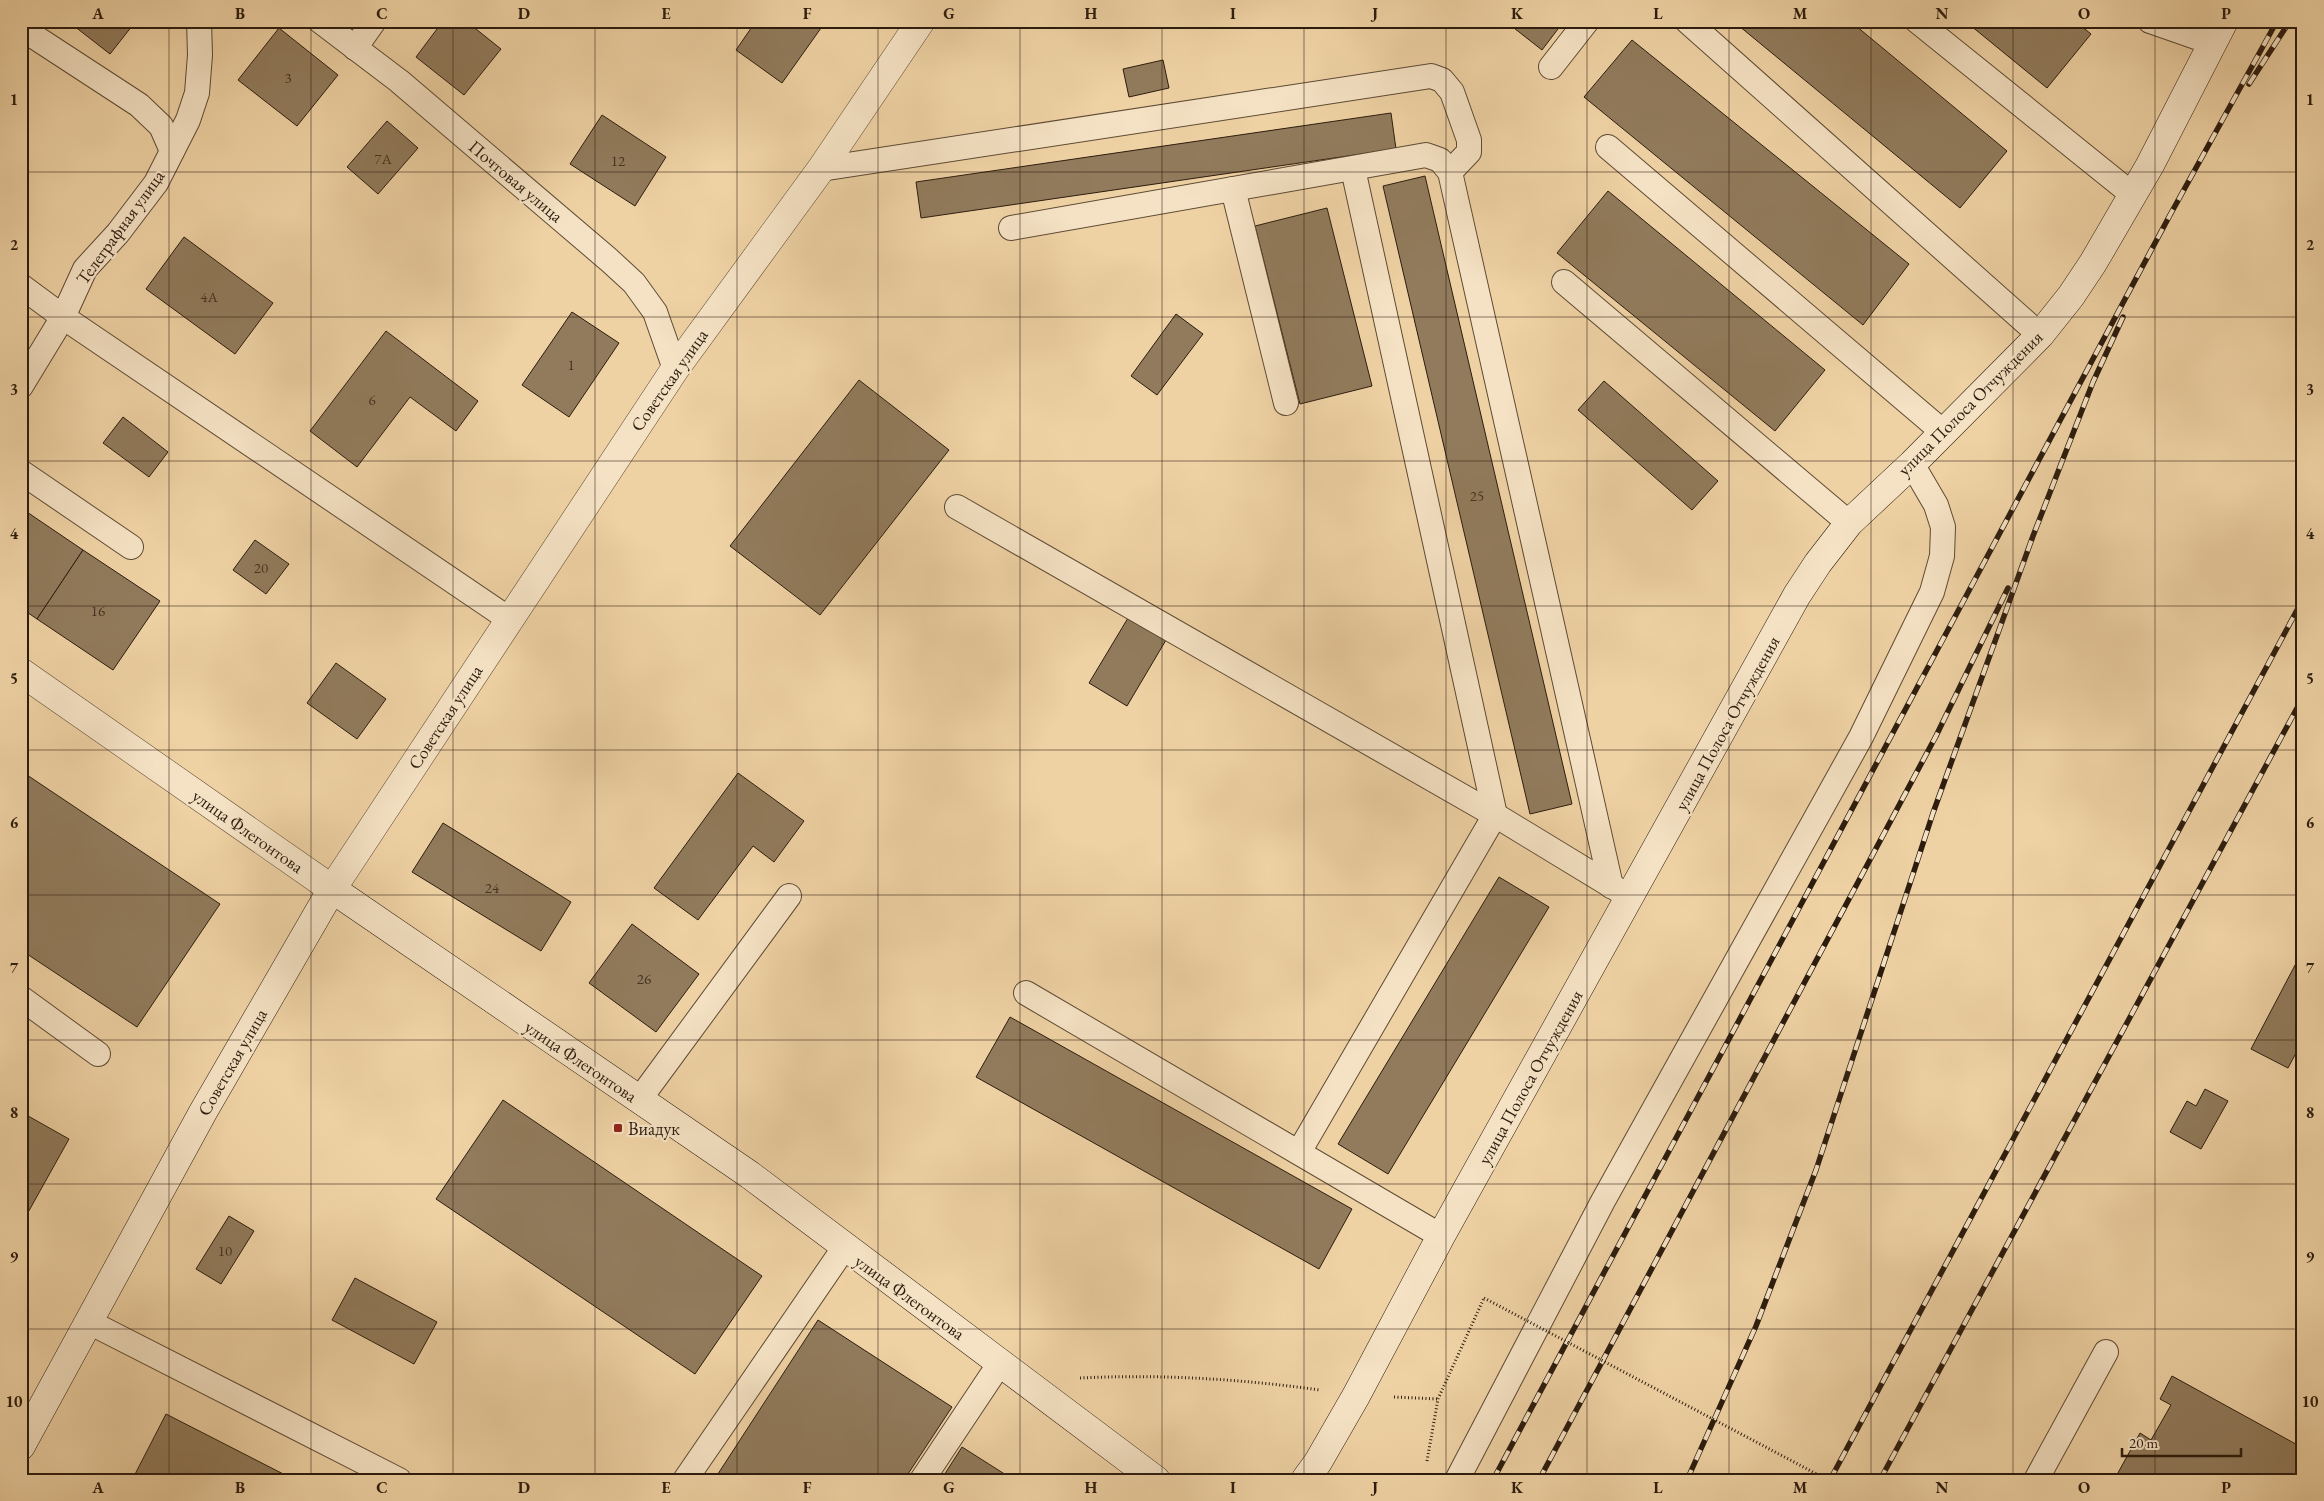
<svg xmlns="http://www.w3.org/2000/svg" width="2324" height="1501" viewBox="0 0 2324 1501" font-family="'EB Garamond',serif">
	<style>
		.building { fill: #917b5c; stroke: #2c1c0e }
		.lines { fill: none; stroke-linecap: round; stroke-linejoin: round }
		.service-casing { stroke: #5d4a34; stroke-width: 26 }
		.minor-casing { stroke: #5d4a34; stroke-width: 29 }
		.tertiary-casing { stroke: #5d4a34; stroke-width: 29 }
		.secondary-casing { stroke: #2c1c0e; stroke-width: 29 }
		.path { stroke: #2c1c0e; stroke-width: 3; stroke-dasharray: 1 2.5; stroke-linecap: butt }
		.service { stroke: #f5e2c4; stroke-width: 24 }
		.minor { stroke: #f5e2c4; stroke-width: 28 }
		.tertiary { stroke: #f5e2c4; stroke-width: 28 }
		.secondary { stroke: #f5e2c4; stroke-width: 28 }
		.rail-casing { stroke: #2c1c0e; stroke-width: 5.5 }
		.rail { stroke: #f5e2c4; stroke-width: 4; stroke-dasharray: 11; stroke-linecap: butt }
		.path-bridge { stroke: #2c1c0e; stroke-width: 3; stroke-dasharray: 1 2.5; stroke-linecap: butt }
		.grid { fill: none; stroke: #2c1c0e; stroke-width: 1; stroke-opacity: 0.55 }
		.poi-dot { fill: #8f2418; stroke: #f5e2c4; stroke-width: 2 }
		.labels { text-anchor: middle; dominant-baseline: central; stroke-width: 4.5; stroke-linejoin: round; paint-order: stroke }
		.number-label { font-size: 15px; fill: #453422 }
		.street-label { font-size: 18px; fill: #2c1c0e; stroke: #f5e2c4 }
		.poi-label { font-size: 18px; fill: #2c1c0e; stroke: #f5e2c4; text-anchor: start }
		.neatline { fill: none; stroke: #2c1c0e; stroke-width: 2 }
		.grid-label { font-size: 16px; text-anchor: middle; font-weight: bold; fill: #2c1c0e }
	</style>
	<rect width="100%" height="100%" fill="#efd2a4"/>
	<filter id="stains"><feTurbulence type="fractalNoise" baseFrequency=".004" numOctaves="4"/><feColorMatrix values="0 0 0 0 .2 0 0 0 0 .09 0 0 0 0 .02 0 0 0 .5 -.17"/></filter>
	<radialGradient id="worn" r=".72"><stop offset=".6" stop-color="#630" stop-opacity="0"/><stop offset="1" stop-color="#630" stop-opacity=".3"/></radialGradient>
	<g class="building">
		<polygon points="78,21 136,21 110,54 74,26"/>
		<polygon points="443,21 466,21 501,49 464,95 416,57"/>
		<polygon points="756,21 826,21 782,83 736,50"/>
		<polygon points="1505,21 1564,21 1542,50"/>
		<polygon points="1733,21 1850,21 2007,151 1960,208"/>
		<polygon points="1965,21 2075,21 2091,34 2047,88"/>
		<polygon points="279,28 338,75 297,126 238,80"/>
		<polygon points="1632,40 1909,264 1863,325 1584,97"/>
		<polygon points="1163,60 1169,88 1129,97 1123,69"/>
		<polygon points="1391,113 1396,149 921,218 916,182"/>
		<polygon points="602,115 666,157 635,206 570,164"/>
		<polygon points="387,121 418,148 378,194 347,167"/>
		<polygon points="1425,176 1572,804 1530,814 1383,186"/>
		<polygon points="1608,191 1825,370 1775,431 1557,253"/>
		<polygon points="1327,208 1372,386 1300,404 1255,226"/>
		<polygon points="184,237 273,303 235,354 146,289"/>
		<polygon points="572,312 619,343 569,417 522,385"/>
		<polygon points="1176,314 1203,334 1157,395 1131,376"/>
		<polygon points="386,331 478,401 456,431 410,397 357,467 310,431"/>
		<polygon points="859,380 949,450 820,615 730,546"/>
		<polygon points="1604,381 1718,481 1692,510 1578,410"/>
		<polygon points="123,417 168,452 149,477 103,443"/>
		<polygon points="21,508 83,550 37,619 21,608"/>
		<polygon points="255,540 289,564 266,594 233,570"/>
		<polygon points="83,550 160,601 113,670 37,619"/>
		<polygon points="1128,618 1166,640 1127,706 1089,683"/>
		<polygon points="336,663 386,699 357,739 307,703"/>
		<polygon points="21,771 220,904 137,1027 21,950"/>
		<polygon points="738,773 804,821 774,862 753,846 698,920 654,888"/>
		<polygon points="443,823 571,902 541,951 412,872"/>
		<polygon points="1499,877 1549,907 1388,1174 1338,1144"/>
		<polygon points="632,924 699,974 656,1032 589,983"/>
		<polygon points="2303,950 2303,1040 2288,1068 2251,1049"/>
		<polygon points="1010,1017 1352,1209 1319,1269 976,1077"/>
		<polygon points="2205,1089 2228,1101 2201,1149 2170,1132 2187,1101 2196,1106"/>
		<polygon points="503,1100 762,1276 695,1374 436,1199"/>
		<polygon points="21,1112 69,1139 21,1225"/>
		<polygon points="229,1216 254,1231 221,1284 196,1269"/>
		<polygon points="355,1278 437,1322 414,1364 332,1320"/>
		<polygon points="818,1320 952,1407 904,1480 714,1480"/>
		<polygon points="2172,1376 2303,1448 2303,1480 2114,1480 2140,1433 2151,1440 2171,1405 2160,1399"/>
		<polygon points="166,1414 295,1480 132,1480"/>
		<polygon points="962,1447 1014,1480 941,1480"/>
	</g>
	<g class="lines">
		<defs>
			<g id="service">
				<polyline points="320,21 399,81 609,260 634,283 655,312 675,369"/>
				<polyline points="1687,21 2040,335"/>
				<polyline points="1917,21 2133,195"/>
				<polyline points="2150,21 2213,43"/>
				<polyline points="21,28 139,105 161,126 172,151"/>
				<polyline points="355,48 374,21"/>
				<polyline points="1551,67 1587,21"/>
				<polyline points="1608,147 1943,432"/>
				<polyline points="821,169 1431,76 1442,80 1452,92 1469,140 1469,152 1450,172"/>
				<polyline points="1233,189 1286,403"/>
				<polyline points="1011,228 1426,155 1440,160 1450,172 1611,886"/>
				<polyline points="1564,282 1849,523"/>
				<polyline points="21,286 63,317 509,619"/>
				<polyline points="21,386 63,317 85,269 118,233 156,183 188,120 197,93 200,55 199,21"/>
				<polyline points="21,472 131,547"/>
				<polyline points="957,507 1495,815 1620,891"/>
				<polyline points="1026,993 1441,1236"/>
				<polyline points="21,998 98,1054"/>
				<polyline points="639,1100 789,896"/>
				<polyline points="1299,1152 1495,815 1353,169"/>
				<polyline points="89,1322 399,1480"/>
				<polyline points="685,1480 844,1248"/>
				<polyline points="922,1480 1000,1363"/>
				<polyline points="1457,1480 1603,1201 1861,737 1932,592 1942,556 1943,527 1936,505 1912,464"/>
				<polyline points="2036,1480 2106,1352"/>
			</g>
			<polyline id="minor" points="21,672 332,889"/>
			<polyline id="tertiary" points="332,889 675,369 821,169 921,21"/>
			<g id="secondary">
				<polyline points="21,1446 203,1112 332,889 750,1175 1156,1480"/>
				<polyline points="1305,1480 1318,1462 1356,1396 1441,1236 1797,595 1818,563 1849,523 1912,464 2040,335 2071,296 2093,263 2150,165 2224,21"/>
			</g>
		</defs>
		<use href="#service" class="service-casing"/>
		<use href="#minor" class="minor-casing"/>
		<use href="#tertiary" class="tertiary-casing"/>
		<use href="#secondary" class="secondary-casing"/>
		<g class="path">
			<path d="M1080,1378C1160,1374 1241,1379 1320,1390"/>
			<polyline points="1394,1397 1438,1399"/>
			<polyline points="1427,1461 1438,1399 1484,1298"/>
		</g>
		<use href="#service" class="service"/>
		<use href="#minor" class="minor"/>
		<use href="#tertiary" class="tertiary"/>
		<use href="#secondary" class="secondary"/>
		<defs>
			<g id="rail">
				<polyline points="2249,84 2290,21"/>
				<polyline points="1493,1480 2170,215 2277,21"/>
				<polyline points="1539,1480 1936,736 2008,588"/>
				<polyline points="1687,1480 1756,1326 1816,1170 1933,813 2033,536 2093,382 2123,317"/>
				<polyline points="1830,1480 2303,599"/>
				<polyline points="1880,1480 2303,697"/>
			</g>
		</defs>
		<use href="#rail" class="rail-casing"/>
		<use href="#rail" class="rail"/>
		<polyline class="path-bridge" points="1484,1298 1828,1480"/>
	</g>
	<path class="grid" d="M169,21V1480M311,21V1480M453,21V1480M595,21V1480M737,21V1480M878,21V1480M1020,21V1480M1162,21V1480M1304,21V1480M1446,21V1480M1587,21V1480M1729,21V1480M1871,21V1480M2013,21V1480M2155,21V1480M21,172H2303M21,317H2303M21,461H2303M21,606H2303M21,750H2303M21,895H2303M21,1040H2303M21,1184H2303M21,1329H2303"/>
	<rect class="poi-dot" x="613" y="1123" width="10" height="10" rx="2.5"/>
	<g class="labels">
		<g class="number-label">
			<text x="288" y="77">3</text>
			<text x="383" y="158">7А</text>
			<text x="618" y="160">12</text>
			<text x="209" y="296">4А</text>
			<text x="571" y="364">1</text>
			<text x="372" y="399">6</text>
			<text x="1477" y="495">25</text>
			<text x="261" y="567">20</text>
			<text x="98" y="610">16</text>
			<text x="492" y="887">24</text>
			<text x="644" y="978">26</text>
			<text x="225" y="1250">10</text>
		</g>
		<g class="street-label">
			<text transform="translate(516 181) rotate(40)">Почтовая улица</text>
			<text transform="translate(120 227) rotate(-54)">Телеграфная улица</text>
			<text transform="translate(669 380) rotate(-55)">Советская улица</text>
			<text transform="translate(1970 403) rotate(-45)">улица Полоса Отчуждения</text>
			<text transform="translate(445 717) rotate(-57)">Советская улица</text>
			<text transform="translate(1727 723) rotate(-61)">улица Полоса Отчуждения</text>
			<text transform="translate(248 831) rotate(35)">улица Флегонтова</text>
			<text transform="translate(581 1061) rotate(34)">улица Флегонтова</text>
			<text transform="translate(232 1062) rotate(-60)">Советская улица</text>
			<text transform="translate(1530 1077) rotate(-61)">улица Полоса Отчуждения</text>
			<text transform="translate(910 1297) rotate(36)">улица Флегонтова</text>
		</g>
		<g class="poi-label">
			<text x="628" y="1128">Виадук</text>
		</g>
	</g>
	<rect width="2324" height="1501" fill="none" stroke="#efd2a4" stroke-width="55"/>
	<path d="M2122 1448v8h119v-8" fill="none" stroke="#2c1c0e" stroke-width="2.5"/>
	<text x="2129" y="1448" font-size="15" fill="#2c1c0e" stroke="#f5e2c4" stroke-width="4" paint-order="stroke">20 m</text>
	<rect x="28" y="28" width="2268" height="1446" class="neatline"/>
	<g class="grid-label">
		<text x="98" y="19">A</text>
		<text x="240" y="19">B</text>
		<text x="382" y="19">C</text>
		<text x="524" y="19">D</text>
		<text x="666" y="19">E</text>
		<text x="807" y="19">F</text>
		<text x="949" y="19">G</text>
		<text x="1091" y="19">H</text>
		<text x="1233" y="19">I</text>
		<text x="1375" y="19">J</text>
		<text x="1517" y="19">K</text>
		<text x="1658" y="19">L</text>
		<text x="1800" y="19">M</text>
		<text x="1942" y="19">N</text>
		<text x="2084" y="19">O</text>
		<text x="2226" y="19">P</text>
		<text x="14" y="105">1</text>
		<text x="2310" y="105">1</text>
		<text x="14" y="250">2</text>
		<text x="2310" y="250">2</text>
		<text x="14" y="395">3</text>
		<text x="2310" y="395">3</text>
		<text x="14" y="539">4</text>
		<text x="2310" y="539">4</text>
		<text x="14" y="684">5</text>
		<text x="2310" y="684">5</text>
		<text x="14" y="828">6</text>
		<text x="2310" y="828">6</text>
		<text x="14" y="973">7</text>
		<text x="2310" y="973">7</text>
		<text x="14" y="1118">8</text>
		<text x="2310" y="1118">8</text>
		<text x="14" y="1262">9</text>
		<text x="2310" y="1262">9</text>
		<text x="14" y="1407">10</text>
		<text x="2310" y="1407">10</text>
		<text x="98" y="1493">A</text>
		<text x="240" y="1493">B</text>
		<text x="382" y="1493">C</text>
		<text x="524" y="1493">D</text>
		<text x="666" y="1493">E</text>
		<text x="807" y="1493">F</text>
		<text x="949" y="1493">G</text>
		<text x="1091" y="1493">H</text>
		<text x="1233" y="1493">I</text>
		<text x="1375" y="1493">J</text>
		<text x="1517" y="1493">K</text>
		<text x="1658" y="1493">L</text>
		<text x="1800" y="1493">M</text>
		<text x="1942" y="1493">N</text>
		<text x="2084" y="1493">O</text>
		<text x="2226" y="1493">P</text>
	</g>
	<rect width="100%" height="100%" filter="url(#stains)"/>
	<rect width="100%" height="100%" fill="url(#worn)"/>
</svg>
